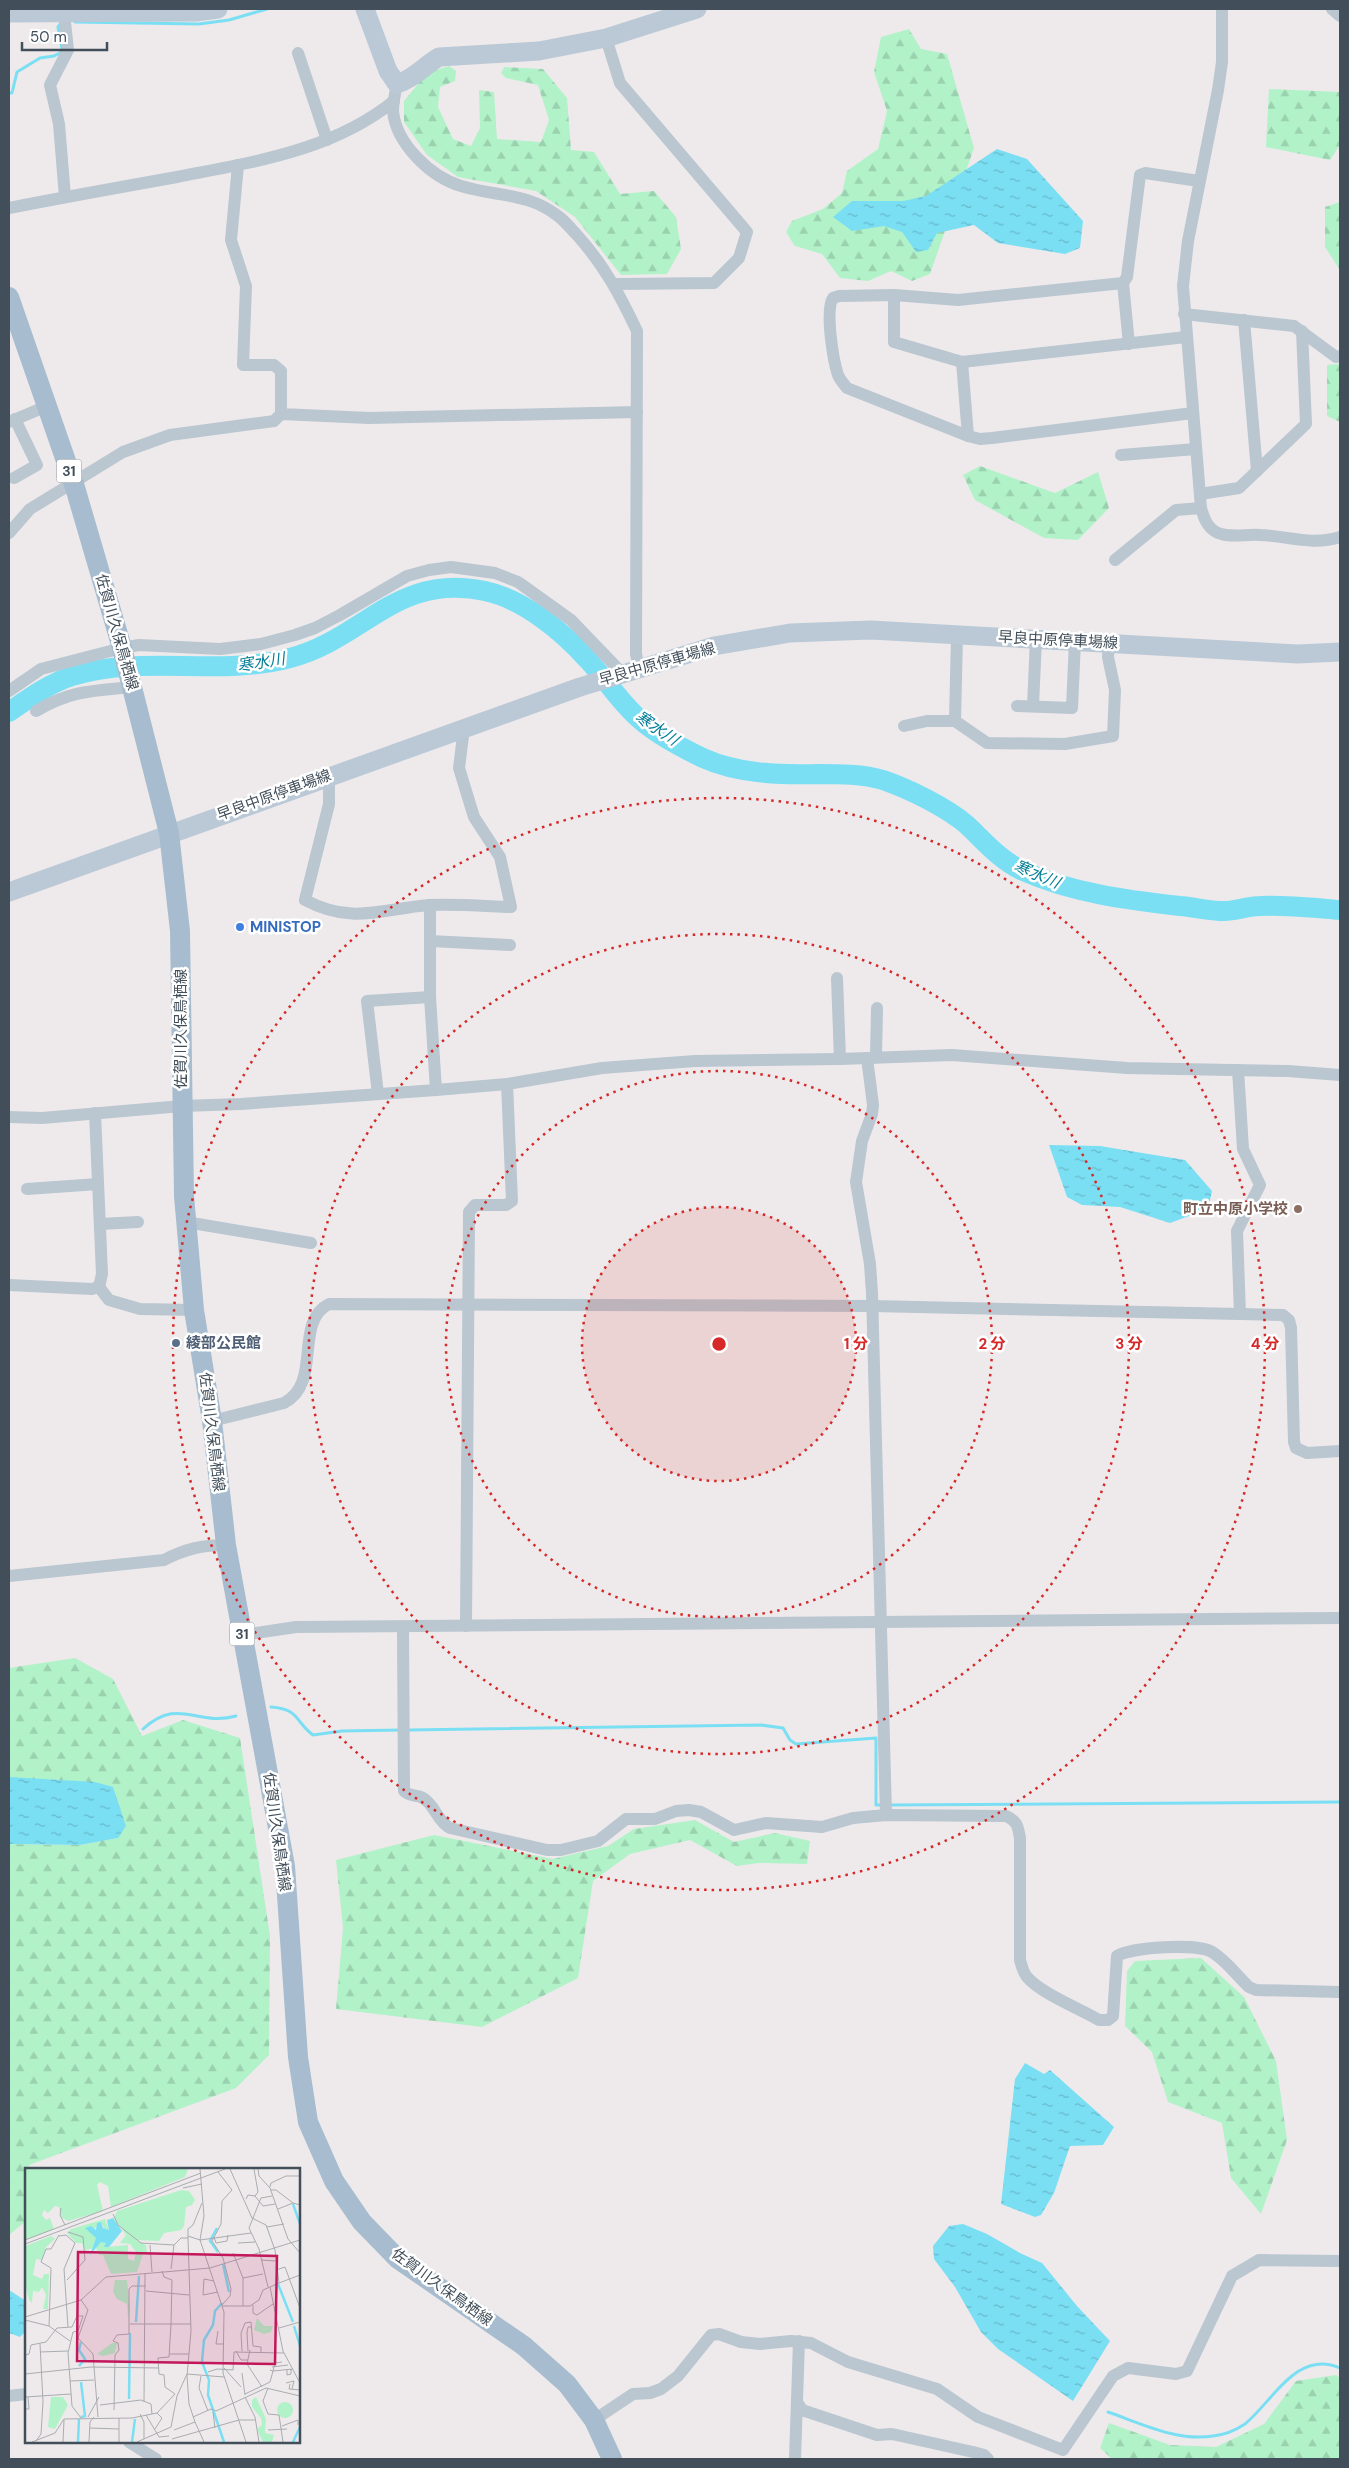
<svg xmlns="http://www.w3.org/2000/svg" width="1349" height="2468" viewBox="0 0 1349 2468" font-family="'DM Sans','Noto Sans JP',sans-serif">
	<style>
		.forest { fill: url(#forest-firs) }
		.water { fill: url(#water-ripples) }
		.lines { fill: none; stroke-linecap: round; stroke-linejoin: round }
		.stream { stroke: #7bdff4; stroke-width: 3 }
		.river { stroke: #7bdff4; stroke-width: 20 }
		.street { stroke: #bac6d0; stroke-width: 12 }
		.secondary { stroke: #bbc9d7; stroke-width: 19 }
		.primary { stroke: #a7bcce; stroke-width: 20 }
		.ring { fill: none; stroke: #d62828; stroke-width: 2.5; stroke-dasharray: 2.5 5 }
		.shop-dot { fill: #3f7fe0; stroke: #fff; stroke-width: 2 }
		.education-dot { fill: #8d6e63; stroke: #fff; stroke-width: 2 }
		.service-dot { fill: #5c6f8a; stroke: #fff; stroke-width: 2 }
		.labels { text-anchor: middle; dominant-baseline: central; stroke-width: 5; stroke-linejoin: round; paint-order: stroke }
		.shield { fill: #fff; stroke: #7b848c; stroke-width: 1 }
		.shield-label { font-size: 14px; font-weight: bold; fill: #424f5a }
		.street-label { font-size: 15px; fill: #424f5a; stroke: #fff }
		.shop-label { font-size: 15px; font-weight: bold; fill: #366cbe; stroke: #fff; text-anchor: start }
		.education-label { font-size: 15px; font-weight: bold; fill: #785e54; stroke: #fff; text-anchor: end }
		.service-label { font-size: 15px; font-weight: bold; fill: #4e5e75; stroke: #fff; text-anchor: start }
		.water-label { font-size: 16px; font-style: italic; fill: #037e97; stroke: #fff }
		.inset-river { fill: none; stroke: #7bdff4; stroke-width: 2.5 }
		.inset-road { fill: none; stroke: #a9acb1; stroke-width: 1 }
		.view { fill: #c2185b; fill-opacity: 0.15; stroke: #c2185b; stroke-width: 2.5 }
		.inset-edge { fill: none; stroke: #424f5a; stroke-width: 2.5 }
		.centre { fill: #d62828; stroke: #fff; stroke-width: 2.5 }
		.ring-label { font-size: 15px; text-anchor: middle; font-weight: bold; fill: #d62828; stroke: #fff; stroke-width: 5; stroke-linejoin: round; paint-order: stroke }
	</style>
	<defs>
		<pattern id="forest-firs" width="22" height="20" patternUnits="userSpaceOnUse" patternTransform="scale(1.25)"><rect width="22" height="20" fill="#b2f2c9"/><path d="M5 1l3.5 6h-7zM16 11l3.5 6h-7z" fill="#9ad1af"/></pattern>
		<pattern id="water-ripples" width="26" height="14" patternUnits="userSpaceOnUse" patternTransform="scale(1.25)"><rect width="26" height="14" fill="#7bdff4"/><path d="M2 4q2-2 4 0t4 0M15 11q2-2 4 0t4 0" fill="none" stroke="#66b7c9"/></pattern>
	</defs>
	<rect width="100%" height="100%" fill="#eeeaeb"/>
	<g class="forest">
		<polygon points="909,29 921,49 947,54 974,148 930,274 912,281 891,271 868,281 840,278 822,254 795,246 786,232 792,221 823,209 842,193 847,171 878,149 887,111 874,72 881,37"/>
		<polygon points="449,66 456,71 455,81 440,87 438,107 453,139 471,146 480,128 479,90 494,92 497,139 541,142 549,120 538,85 506,78 501,73 504,67 543,69 567,98 571,150 594,152 620,194 654,191 676,217 681,249 667,274 621,275 575,217 536,191 458,177 427,155 404,122 404,101 427,73"/>
		<polygon points="1269,89 1340,92 1340,145 1330,160 1266,147"/>
		<polygon points="1340,202 1340,270 1325,247 1325,207"/>
		<polygon points="1340,364 1340,422 1327,416 1327,365"/>
		<polygon points="980,466 1055,493 1098,472 1109,508 1078,540 1044,538 975,500 963,475"/>
		<polygon points="75,1658 113,1679 142,1736 183,1720 240,1738 270,1936 269,2055 236,2088 29,2165 29,2169 26,2169 26,2221 9,2235 9,1844 80,1845 118,1838 9,1777 9,1668"/>
		<polygon points="695,1820 734,1842 775,1833 810,1841 807,1864 759,1863 737,1866 690,1840 630,1854 593,1881 578,1978 482,2027 336,2009 343,1928 336,1860 434,1835 553,1859 608,1846 634,1829"/>
		<polygon points="1201,1958 1244,1997 1276,2061 1287,2140 1261,2214 1231,2178 1222,2123 1168,2102 1152,2052 1125,2026 1127,1971 1135,1961"/>
		<polygon points="1336,2375 1340,2378 1339,2459 1112,2459 1100,2448 1109,2423 1170,2445 1216,2447 1264,2424 1296,2381"/>
	</g>
	<g class="water">
		<polygon points="997,149 1027,159 1083,221 1080,248 1065,254 998,243 974,225 937,233 928,250 916,252 902,232 884,226 852,231 833,217 852,201 903,201 926,196"/>
		<polygon points="1049,1145 1100,1146 1185,1160 1212,1191 1208,1209 1170,1223 1120,1207 1082,1205 1067,1197"/>
		<polygon points="9,1777 95,1782 113,1787 126,1826 118,1838 80,1845 9,1844"/>
		<polygon points="1025,2063 1044,2074 1050,2070 1114,2127 1103,2145 1070,2146 1054,2193 1041,2215 1035,2217 1001,2204 1015,2079"/>
		<polygon points="963,2224 987,2234 1020,2253 1042,2263 1077,2306 1110,2341 1073,2401 998,2349 981,2332 955,2287 934,2259 933,2246 949,2226"/>
		<polygon points="9,2290 26,2301 26,2331 20,2337 9,2333"/>
	</g>
	<g class="lines">
		<g class="stream">
			<polyline points="75,22 199,24 229,20 267,9"/>
			<polyline points="9,93 12,93 17,72 40,58 54,56 60,53 62,49 58,27 62,22"/>
			<path d="M271,1707C300,1709 295,1722 313,1735L342,1731L401,1730"/>
			<path d="M143,1729C179,1696 196,1727 236,1716"/>
			<polyline points="408,1730 761,1725 783,1728 790,1740 796,1744 876,1738 876,1805 883,1805"/>
			<polyline points="889,1805 1340,1802"/>
			<path d="M1108,2412C1140,2423 1178,2442 1213,2436C1223,2435 1236,2430 1245,2424C1273,2401 1297,2349 1340,2368"/>
		</g>
		<path class="river" d="M9,712C28,699 50,683 72,676C143,654 218,677 290,658C364,639 397,572 485,591C523,599 562,631 587,659C604,677 617,698 635,715C653,733 680,747 703,758C738,774 780,775 818,774C839,774 863,774 883,780C909,789 946,807 967,825C985,842 1000,860 1023,871C1072,893 1127,900 1180,906C1194,907 1209,911 1224,911C1236,911 1248,906 1260,906C1286,905 1314,908 1340,910"/>
		<g class="street">
			<path d="M1222,9V62L1218,90L1188,241L1183,286L1201,508C1204,518 1207,528 1218,533C1230,538 1247,534 1260,535C1288,536 1312,546 1340,537"/>
			<polyline points="1332,9 1340,16"/>
			<polyline points="64,13 68,50 50,85 59,124 65,197"/>
			<polyline points="606,38 620,83 747,232 739,258 714,283 615,284"/>
			<polyline points="298,53 327,140"/>
			<path d="M397,84C395,93 393,102 393,111C396,144 431,177 461,186C497,197 527,192 558,216C565,221 571,229 577,235C604,265 620,295 637,331L636,654L639,668"/>
			<polyline points="238,165 231,240 246,286 243,365 274,365 281,371 281,414 369,418 637,412"/>
			<path d="M9,208C65,197 121,187 177,177C253,162 332,151 394,101"/>
			<polyline points="1123,283 1129,344"/>
			<polyline points="894,295 894,342 962,362 1186,337"/>
			<polyline points="1184,314 1294,326 1336,357 1340,356"/>
			<polyline points="1244,320 1257,471"/>
			<polyline points="962,362 968,436"/>
			<path d="M1193,413L992,438L980,439L968,436L847,388C844,384 840,380 838,375C833,360 825,310 833,298L839,296L894,295L958,300L1123,283L1127,277L1140,175L1145,173L1199,181"/>
			<polyline points="9,422 47,406"/>
			<polyline points="1121,455 1196,449"/>
			<polyline points="14,478 37,465 15,419"/>
			<polyline points="1200,494 1239,488 1306,424 1302,331"/>
			<polyline points="9,533 30,509 123,452 170,435 274,421 281,414"/>
			<polyline points="1115,560 1176,510 1201,508"/>
			<polyline points="9,691 41,669 122,648 139,645 220,649 261,644 295,635 315,628 340,615 407,576 429,570 451,567 495,573 518,582 571,620 622,673"/>
			<polyline points="1017,706 1072,708 1075,641"/>
			<polyline points="1033,706 1036,639"/>
			<path d="M36,711C72,690 92,691 132,687"/>
			<polyline points="955,721 987,743 1065,744 1113,736 1115,690 1108,657 1109,643"/>
			<polyline points="904,726 927,721 955,721 957,635"/>
			<path d="M329,776V804L305,900C352,925 381,909 429,905C456,904 484,906 511,907L500,857L474,817L459,768L464,728"/>
			<polyline points="430,905 430,997 436,1090"/>
			<polyline points="430,941 510,945"/>
			<polyline points="837,978 840,1059"/>
			<polyline points="876,1057 877,1008"/>
			<polyline points="867,1058 873,1105 872,1114 862,1141 856,1182 870,1264 872,1293 886,1815"/>
			<polyline points="1238,1070 1243,1149 1260,1185 1237,1231 1240,1314"/>
			<polyline points="378,1094 367,1001 430,997"/>
			<polyline points="95,1113 102,1274 99,1287"/>
			<polyline points="9,1117 42,1118 182,1106 241,1104 436,1090 507,1084 602,1068 695,1061 840,1059 952,1055 1127,1068 1288,1071 1340,1075"/>
			<polyline points="27,1189 98,1184"/>
			<polyline points="186,1222 311,1243"/>
			<polyline points="100,1224 138,1222"/>
			<polyline points="9,1285 92,1289 99,1287 109,1300 140,1309 194,1310"/>
			<path d="M212,1421L284,1403C323,1383 293,1322 329,1304L872,1306L1240,1314L1283,1315L1289,1320L1291,1328L1294,1442L1296,1448L1307,1453L1340,1451"/>
			<path d="M9,1576L164,1560C185,1549 202,1545 226,1545"/>
			<polyline points="466,1626 469,1212 475,1205 506,1205 512,1201 507,1084"/>
			<path d="M403,1627L404,1791C410,1797 416,1794 423,1798C435,1805 437,1821 450,1828L547,1850H561L598,1841L626,1819H655L676,1811L689,1810L701,1812L734,1830L766,1823L822,1827L853,1818L886,1815L1006,1816C1017,1821 1018,1826 1020,1838V1960C1022,1967 1023,1973 1028,1978C1041,1993 1080,2009 1099,2020H1108L1113,2016L1117,1956C1132,1947 1197,1943 1212,1952C1226,1960 1237,1976 1249,1987L1256,1990L1340,1992"/>
			<polyline points="242,1635 296,1627 1340,1618"/>
			<polyline points="9,2396 26,2394"/>
			<polyline points="797,2402 802,2410 877,2435 892,2434 973,2452 984,2455 988,2459"/>
			<polyline points="594,2420 633,2394 650,2393 661,2389 678,2376 711,2335 719,2334 741,2342 760,2344 791,2341 811,2343 848,2362 937,2389 978,2417 1063,2450 1113,2376 1128,2368 1176,2374 1187,2371 1232,2276 1259,2260 1340,2261"/>
			<polyline points="129,2442 156,2459"/>
			<polyline points="795,2459 799,2341"/>
		</g>
		<g class="secondary">
			<path d="M365,9L388,71L397,84C413,79 424,66 439,57L539,51L606,38L697,9"/>
			<polyline points="9,13 196,12 218,9"/>
			<polyline points="9,892 580,687 714,646 790,633 871,630 1298,654 1340,652"/>
		</g>
		<polyline class="primary" points="9,297 74,484 122,648 169,833 180,931 184,1196 194,1310 212,1421 226,1545 285,1866 298,2057 308,2122 334,2181 362,2222 398,2259 524,2346 567,2384 594,2420 612,2459"/>
	</g>
	<circle cx="719" cy="1344" r="137" fill="#d62828" fill-opacity=".12"/>
	<g class="ring">
		<circle cx="719" cy="1344" r="137"/>
		<circle cx="719" cy="1344" r="273"/>
		<circle cx="719" cy="1344" r="410"/>
		<circle cx="719" cy="1344" r="546"/>
	</g>
	<circle class="shop-dot" cx="240" cy="927" r="5"/>
	<circle class="education-dot" cx="1298" cy="1209" r="5"/>
	<circle class="service-dot" cx="176" cy="1343" r="5"/>
	<g class="labels">
		<g class="shield">
			<rect x="56.5" y="459.5" width="25" height="23" rx="4"/>
			<rect x="229.5" y="1622.5" width="25" height="23" rx="4"/>
		</g>
		<g class="shield-label">
			<text x="69" y="471">31</text>
			<text x="242" y="1634">31</text>
		</g>
		<g class="street-label">
			<text transform="translate(117 632) rotate(74)">佐賀川久保鳥栖線</text>
			<text transform="translate(1058 640) rotate(3)">早良中原停車場線</text>
			<text transform="translate(657 664) rotate(-16)">早良中原停車場線</text>
			<text transform="translate(274 795) rotate(-20)">早良中原停車場線</text>
			<text transform="translate(181 1029) rotate(-90)">佐賀川久保鳥栖線</text>
			<text transform="translate(212 1432) rotate(83)">佐賀川久保鳥栖線</text>
			<text transform="translate(277 1832) rotate(82)">佐賀川久保鳥栖線</text>
			<text transform="translate(442 2287) rotate(36)">佐賀川久保鳥栖線</text>
		</g>
		<g class="shop-label">
			<text x="250" y="927">MINISTOP</text>
		</g>
		<g class="education-label">
			<text x="1288" y="1209">町立中原小学校</text>
		</g>
		<g class="service-label">
			<text x="186" y="1343">綾部公民館</text>
		</g>
		<g class="water-label">
			<text transform="translate(261 662) rotate(-9)">寒水川</text>
			<text transform="translate(657 728) rotate(34)">寒水川</text>
			<text transform="translate(1037 874) rotate(23)">寒水川</text>
		</g>
	</g>
	<g transform="translate(25 2168)">
		<rect width="275" height="275" fill="#eeeaeb"/>
		<path d="M101,67L121,77L122,85L111,84L105,76L95,75ZM252 242a8 8 0 1 1 16 0a8 8 0 1 1-16 0Z" fill="#b2f2c9"/>
		<path d="M0,1H163L160,9L86,39L83,18L75,14L72,17L78,43L43,53L36,49L34,39L30,38L23,45L19,42L17,47L21,52L25,50L29,61L0,72ZM156,22L164,23L170,32L167,37L161,39L159,58L156,62L139,65L134,73L110,72L101,67L89,50L92,43ZM80,51L84,62H80L77,56L65,63L81,75V79L103,77V91L109,93L111,84L118,86L112,104L86,106L78,87H74L71,80L60,82L57,75H51L42,65L46,61ZM26,68L30,71L21,79L17,92L11,91L8,107L17,111L19,106H24L23,141H18L21,127L17,119L14,124L8,123L7,135L4,132L0,115V78ZM90,112H102L105,141L103,150L102,136L92,131L88,124ZM232,150L239,158H248L246,164L239,166L229,162ZM87,175H92L90,185L78,188L72,186ZM26,229H38L43,237L30,261L23,259ZM231,229L241,251L240,265L249,267L247,274H238L234,266L232,261L237,257L236,250L227,239V232Z" fill="#b2f2c9"/>
		<path d="M88,50L97,63L84,79H79L81,75L76,74L65,87L71,70L60,60L66,58L71,62L72,55L76,54L78,60L84,62L82,52Z" fill="#7bdff4"/>
		<path class="inset-river" d="M268,36L275,56M192,60L185,73L193,84M198,96L204,124M253,116L268,154M197,135L190,143L188,157L179,172L177,194L184,212L183,227L199,274M111,154L114,108M269,158L275,178M54,198L60,191L54,182L56,174M56,214L60,248L56,249M104,231L105,165M53,274L54,251M107,274L110,251M268,274L275,259"/>
		<path class="inset-road" d="M175,1L179,48L175,72L199,144L198,205L221,274M205,1L227,50L241,57L250,82L254,115L245,119L258,183L275,215M229,1L233,24L230,28M233,1L234,8L245,20L263,71L275,85M193,4L207,22L197,33L196,56L187,73L198,90L206,121L205,128L197,137M245,19L246,15L261,8H275M158,20L177,16M246,22H251L268,35M221,31L223,27L230,28L238,38L250,36M36,40L35,47L40,57M253,41L268,35L275,37M88,46L93,57L116,75L149,77M242,59L259,56M34,68L41,67L50,75L39,101L43,159M163,68L175,72L226,65M189,69L191,75L202,73L203,67M0,72L176,5M213,75L230,74M0,76L200,1M125,77L127,104M208,85L218,110M236,92L251,93M146,101L149,77L156,70H163M251,102L260,99L275,140M42,112L60,92L58,69L43,64M189,113L179,111L178,127L193,124M254,115L275,107M243,119L234,81L224,60L236,30L247,28M121,123L164,127M56,132L63,142L53,170L68,186L73,249M228,137V145L232,147L248,136M197,138H225L234,132L238,122L245,119M218,138V110L238,106M0,149L56,132L81,109L185,100L275,72M0,152L24,158L45,173M105,156H166M24,158L26,100L16,94L21,81H26L34,67M254,160L275,154M193,163L191,176H199M225,182L222,196L237,219M211,183L216,192H223M217,183L216,165L220,155L226,154L228,178L236,179V184M223,183L222,165L223,159H227M15,184L43,183M145,186H164M0,187L4,186L6,177L21,174L32,160L47,159L52,148H58M247,199L263,197M199,200L216,219M262,201V207L266,206V201M245,202L248,203L250,195L257,194M183,204L192,201L208,202L209,184L259,185M217,205L220,227M0,206L66,199L134,200M162,206L199,209M176,208L174,220L183,243M45,213L69,212M261,215L269,213L267,221M265,216L264,221L275,222M243,220L238,233L243,246L254,247L258,274M220,226L245,214L248,203L268,201M0,229L46,226M220,229L230,249L234,274M119,234L120,105M75,237L116,232L126,236L127,246M0,241H4L3,229M89,242L90,187L94,182L93,175L88,173L92,167L104,166V121L107,118H121M188,244L190,260M115,246L119,254V271M121,247L134,269L144,268M63,249L74,229M168,249L186,241L191,243L241,220L275,228M56,250L47,238L43,185L48,164L53,163L58,148M170,254L164,236L162,208L166,163L163,70V61L168,57L177,35M257,258L273,252V257M65,260L94,261M130,261L137,250L132,245M149,262L170,254L179,274M243,262L262,261M147,271L214,252H230M11,273L16,266L18,234L15,176M7,274L30,265L39,251L107,250L132,245L150,226L140,219L139,207L134,206L133,190L144,189L146,156L147,112L139,109L137,103M38,274L39,252M64,274L65,254L69,249M94,274V250M112,274L146,259L152,228L162,206"/>
		<path class="view" d="M53,84L252,88L250,196L52,193Z"/>
		<rect width="275" height="275" class="inset-edge"/>
	</g>
	<circle cx="719" cy="1344" r="8" class="centre"/>
	<g class="ring-label">
		<text x="856" y="1349">1 分</text>
		<text x="992" y="1349">2 分</text>
		<text x="1129" y="1349">3 分</text>
		<text x="1265" y="1349">4 分</text>
	</g>
	<rect width="1349" height="2468" fill="none" stroke="#424f5a" stroke-width="20"/>
	<path d="M22 42v8h85v-8" fill="none" stroke="#424f5a" stroke-width="2.5"/>
	<text x="30" y="42" font-size="15" fill="#424f5a" stroke="#ffffff" stroke-width="4" paint-order="stroke">50 m</text>
</svg>
